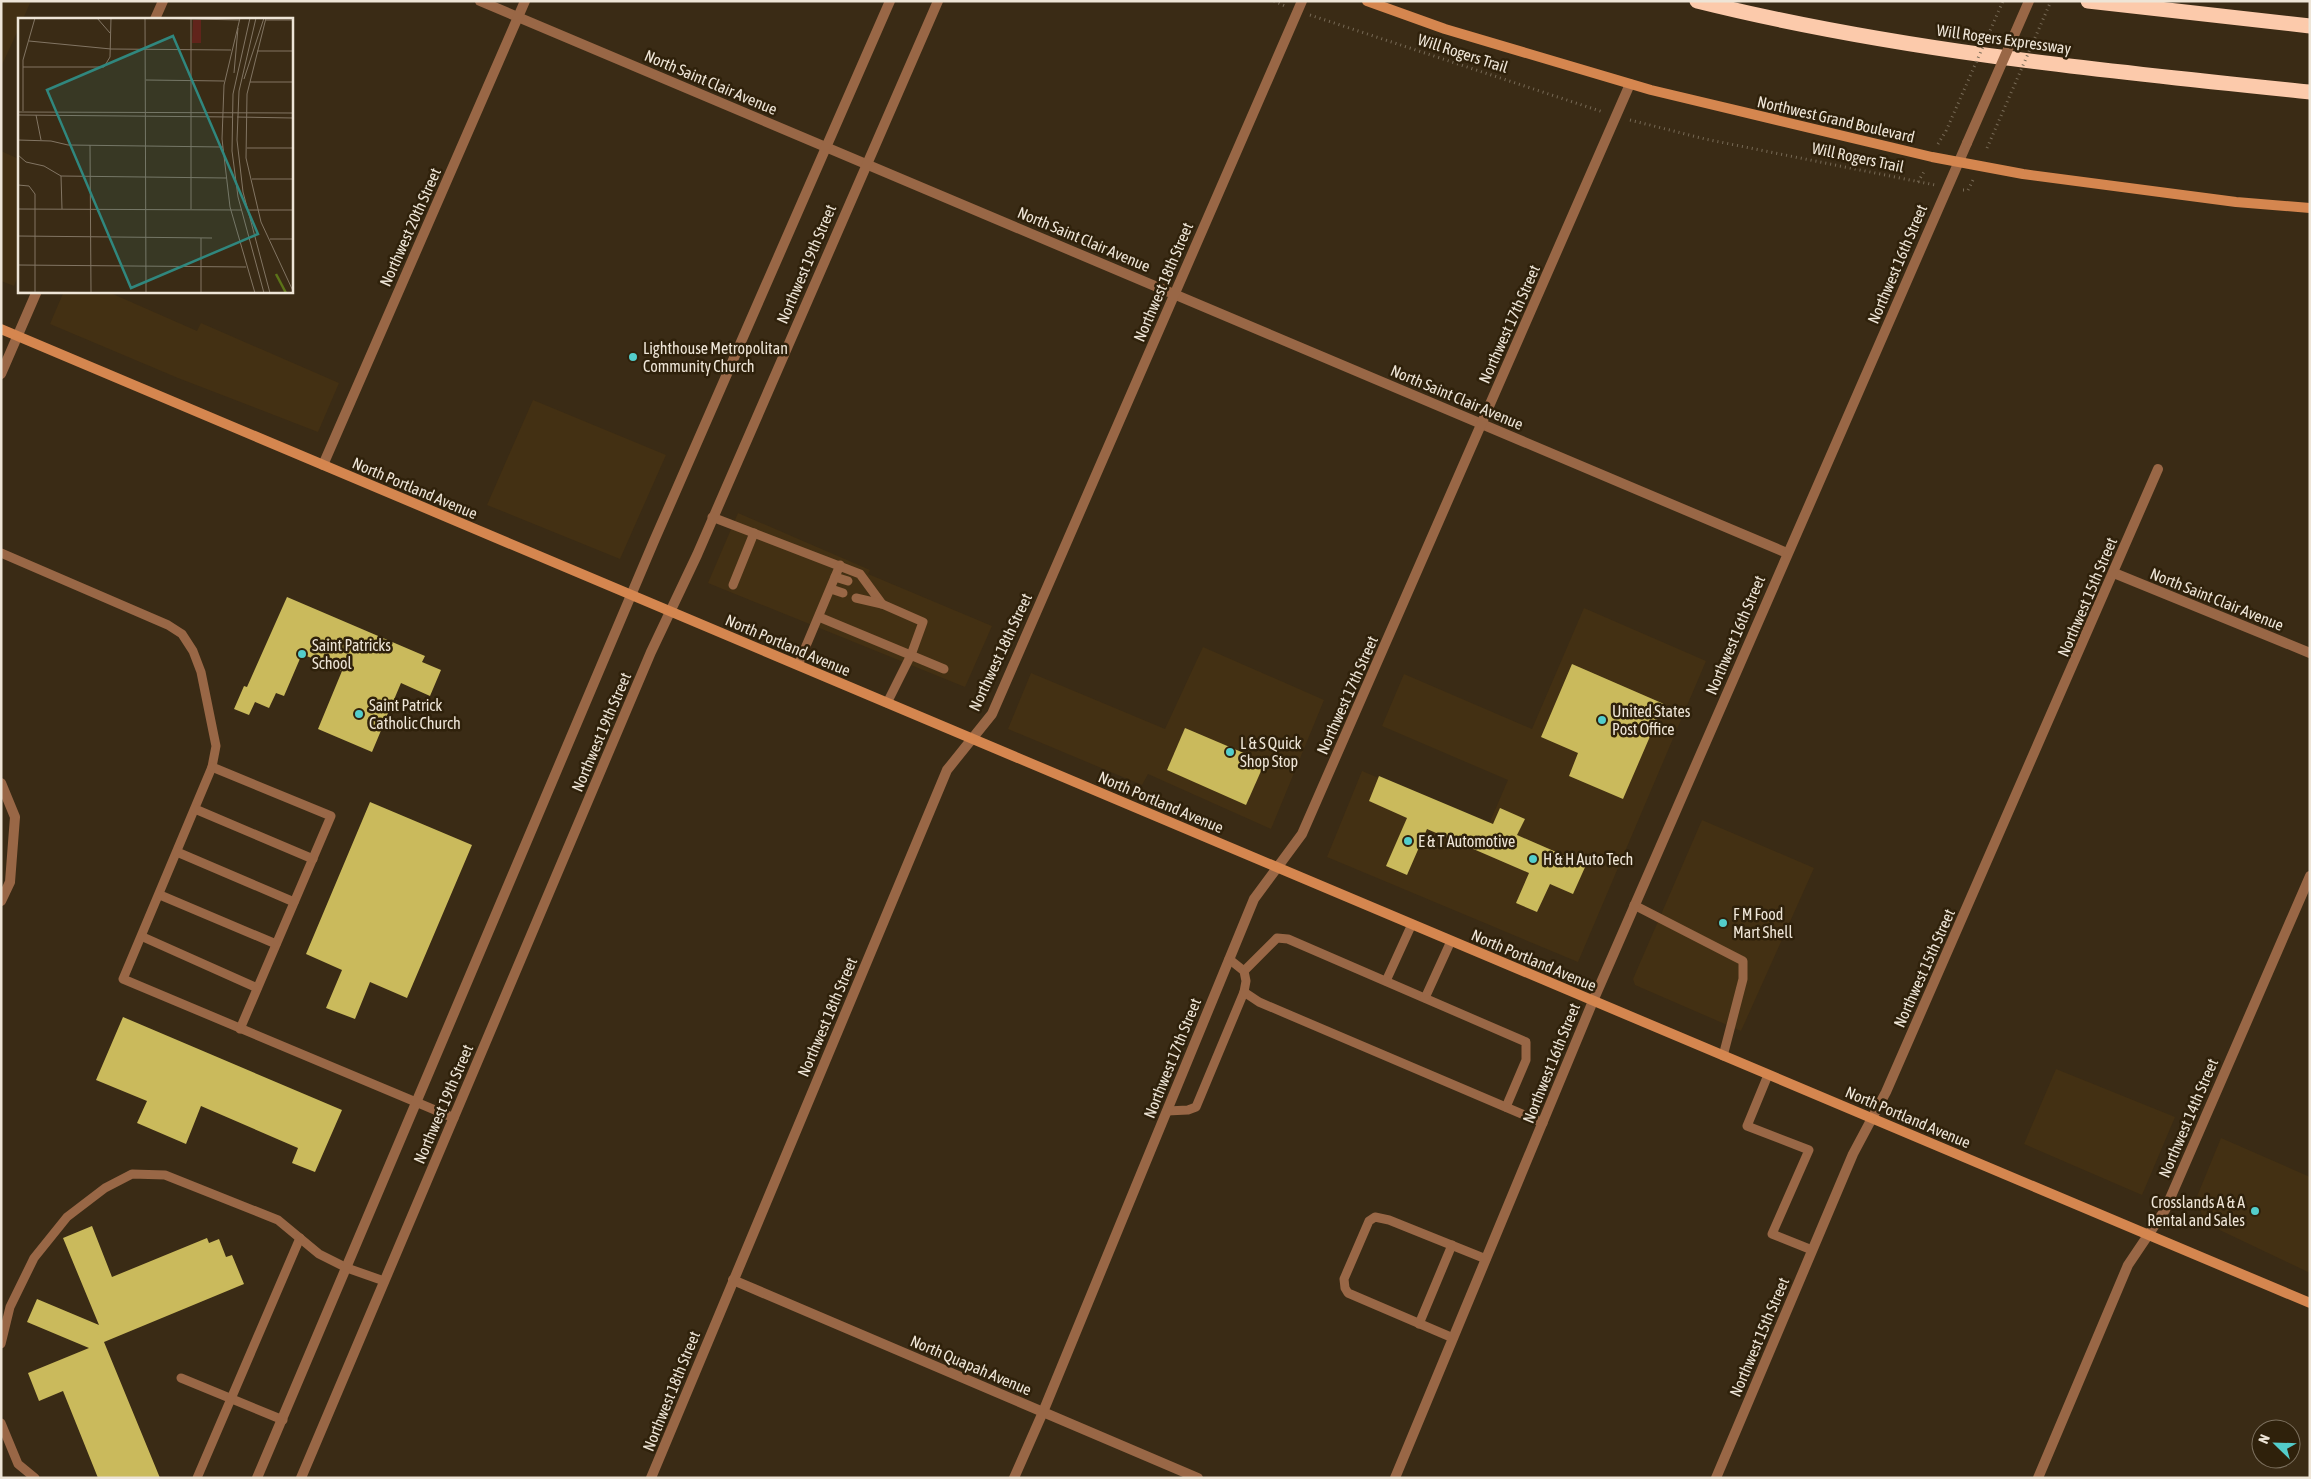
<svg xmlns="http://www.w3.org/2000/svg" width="2311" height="1479" viewBox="0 0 2311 1479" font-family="'Asap Condensed',sans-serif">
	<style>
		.built { fill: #433013 }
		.building { fill: #caba5c }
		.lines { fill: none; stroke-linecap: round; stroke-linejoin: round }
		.path { stroke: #776a56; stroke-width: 3; stroke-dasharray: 1 4; stroke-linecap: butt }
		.service { stroke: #996746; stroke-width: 9 }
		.minor { stroke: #996746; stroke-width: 10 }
		.tertiary { stroke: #996746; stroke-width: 10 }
		.secondary { stroke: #d5864f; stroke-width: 10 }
		.motorway { stroke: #fccaab; stroke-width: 15 }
		.path-bridge { stroke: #776a56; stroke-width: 3; stroke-dasharray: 1 4; stroke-linecap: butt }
		.tertiary-bridge { stroke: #996746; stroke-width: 10 }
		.poi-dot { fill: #53cdcb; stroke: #2f210b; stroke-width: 2 }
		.labels { text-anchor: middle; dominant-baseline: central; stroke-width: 5; stroke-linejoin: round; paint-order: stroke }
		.street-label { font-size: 16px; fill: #eee5d7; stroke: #2f210b }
		.poi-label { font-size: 16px; fill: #eee5d7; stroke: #2f210b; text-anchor: start }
		.inset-river { fill: none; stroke: #5c7419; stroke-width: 2.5 }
		.inset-road { fill: none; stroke: #827563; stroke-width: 1 }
		.view { fill: #30877e; fill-opacity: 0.15; stroke: #30877e; stroke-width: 2.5 }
		.inset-edge { fill: none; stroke: #eee5d7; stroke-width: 2.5 }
	</style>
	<rect width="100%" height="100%" fill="#3a2b15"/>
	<g class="built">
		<polygon points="1,1 31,1 23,19 19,19 19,28 1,67"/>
		<polygon points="1,151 19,159 19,274 14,286 1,281"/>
		<polygon points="64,291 106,291 197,331 201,323 339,383 318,432 178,378 50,324"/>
		<polygon points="533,400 666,455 620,559 487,505"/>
		<polygon points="738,513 870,570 868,574 992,626 965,687 708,583"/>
		<polygon points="1584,608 1706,661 1578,962 1327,857 1362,771 1489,824 1508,780 1382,726 1404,674 1532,729"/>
		<polygon points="1203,647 1324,700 1271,829 1148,774 1142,785 1008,729 1031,673 1165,729"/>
		<polygon points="1702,820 1814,868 1741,1031 1635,985 1633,979"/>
		<polygon points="2056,1069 2175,1117 2142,1195 2024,1144"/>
		<polygon points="2221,1138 2310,1177 2310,1273 2205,1223 2196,1199"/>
	</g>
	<g class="building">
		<polygon points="287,597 425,656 422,662 441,670 430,696 401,683 372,752 318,729 342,671 302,654 284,696 276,693 269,708 255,702 249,715 234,709 244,686 247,687"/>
		<polygon points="1572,664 1664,704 1623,799 1569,776 1578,753 1541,737"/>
		<polygon points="1185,728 1265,762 1246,805 1167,770"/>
		<polygon points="1379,776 1493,824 1500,808 1525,819 1517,835 1586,865 1573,894 1550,884 1537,912 1516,903 1529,873 1427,829 1407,875 1386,866 1407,818 1369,801"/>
		<polygon points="370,802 472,845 407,998 370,982 355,1019 326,1008 342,970 306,954"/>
		<polygon points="123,1017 342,1110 315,1172 292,1163 298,1148 201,1106 186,1144 137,1123 147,1101 96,1080"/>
		<polygon points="92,1226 112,1277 207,1238 209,1243 219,1239 226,1257 232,1255 244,1284 104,1342 160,1478 98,1478 63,1391 39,1401 28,1373 89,1348 27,1322 37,1299 99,1325 63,1238"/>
	</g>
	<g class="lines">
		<g class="path">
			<polyline points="1274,1 1285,6"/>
			<polyline points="1310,15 1603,112"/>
			<polyline points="1630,120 1705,139 1935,185"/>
			<polyline points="1938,144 1946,131"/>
			<polyline points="1918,182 1925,170"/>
			<polyline points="1963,190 1968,190 1974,178"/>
		</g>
		<g class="service">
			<polyline points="712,517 860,574 882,604"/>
			<polyline points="1,553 168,625 182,634 193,651 201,672 216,746 212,767 123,979 454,1118"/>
			<polyline points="835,577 848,581"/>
			<polyline points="733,585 754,533"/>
			<polyline points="831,589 843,593"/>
			<polyline points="856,598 882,604 923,622 911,655 887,703"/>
			<polyline points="819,617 944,669"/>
			<polyline points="798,665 840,565"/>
			<polyline points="212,767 331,816 240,1029"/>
			<polyline points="195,809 313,859"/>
			<polyline points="177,852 294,902"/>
			<polyline points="160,895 276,944"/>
			<polyline points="1634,905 1743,961 1743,979 1723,1056"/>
			<polyline points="143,937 257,988"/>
			<polyline points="1229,959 1244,971 1246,981 1244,992 1259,1002 1543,1123"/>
			<polyline points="1244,971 1277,938 1288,939 1526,1042 1526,1060 1506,1107"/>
			<polyline points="1386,981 1412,924"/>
			<polyline points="1425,998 1451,941"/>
			<polyline points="1768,1075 1747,1126 1809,1150 1772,1234 1812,1250"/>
			<polyline points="1167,1111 1188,1110 1196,1107 1244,992"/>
			<polyline points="1419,1324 1452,1245"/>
			<polyline points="1453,1338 1348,1293 1345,1288 1344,1279 1369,1221 1375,1217 1389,1220 1486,1259"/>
			<polyline points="1,1344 10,1307 34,1258 67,1217 105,1188 132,1174 165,1175 278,1220 319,1254 347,1268 384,1281"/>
			<polyline points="181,1378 283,1420"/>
			<polyline points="1,1423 18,1464 35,1478"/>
			<polyline points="197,1478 300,1238"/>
		</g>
		<g class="minor">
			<polyline points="480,1 1787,553"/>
			<polyline points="155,19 163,1"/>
			<polyline points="1,374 37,291"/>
			<polyline points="323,465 525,1"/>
			<polyline points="2114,573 2310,653"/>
			<polyline points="1,783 15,817 10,882 1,901"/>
			<polyline points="733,1280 1198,1478"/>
			<polyline points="651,1478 947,770 992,714 1302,1"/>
			<polyline points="1014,1478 1043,1412 1254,899 1302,834 1630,84"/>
			<polyline points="1716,1478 1853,1154 1886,1092 2158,469"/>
			<polyline points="2038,1478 2128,1265 2165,1210 2310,876"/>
		</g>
		<g class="tertiary">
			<polyline points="257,1478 654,541 890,1"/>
			<polyline points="301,1478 651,652 697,555 938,1"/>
			<polyline points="1395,1478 1593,1001 1967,143"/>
		</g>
		<g class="secondary">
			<polyline points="1367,1 1445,29 1651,90 1932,157 2023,174 2236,202 2310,208"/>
			<polyline points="1,329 2310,1303"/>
		</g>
		<g class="motorway">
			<path d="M1697,1C1898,51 2105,71 2310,92"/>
			<polyline points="2088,1 2310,26"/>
		</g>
		<g class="path-bridge">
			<polyline points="1946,131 2003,1"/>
			<polyline points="1987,148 2051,1"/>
		</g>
		<polyline class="tertiary-bridge" points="1967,143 2029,1"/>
	</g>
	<g class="poi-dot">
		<circle cx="633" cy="357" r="5"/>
		<circle cx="302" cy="654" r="5"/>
		<circle cx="359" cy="714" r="5"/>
		<circle cx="1602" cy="720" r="5"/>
		<circle cx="1230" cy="752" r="5"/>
		<circle cx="1408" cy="841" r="5"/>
		<circle cx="1533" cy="859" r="5"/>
		<circle cx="1723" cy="923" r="5"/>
		<circle cx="2255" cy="1211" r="5"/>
	</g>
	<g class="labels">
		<g class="street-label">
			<text transform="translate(2004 39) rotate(8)">Will Rogers Expressway</text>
			<text transform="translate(1463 53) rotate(18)">Will Rogers Trail</text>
			<text transform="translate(711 82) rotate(23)">North Saint Clair Avenue</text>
			<text transform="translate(1836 119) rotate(13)">Northwest Grand Boulevard</text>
			<text transform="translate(1858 157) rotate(12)">Will Rogers Trail</text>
			<text transform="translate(410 227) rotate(-66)">Northwest 20th Street</text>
			<text transform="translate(1084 239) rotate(23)">North Saint Clair Avenue</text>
			<text transform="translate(806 264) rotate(-67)">Northwest 19th Street</text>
			<text transform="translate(1897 264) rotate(-67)">Northwest 16th Street</text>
			<text transform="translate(1163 282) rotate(-67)">Northwest 18th Street</text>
			<text transform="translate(1509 324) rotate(-66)">Northwest 17th Street</text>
			<text transform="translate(1457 397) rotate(23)">North Saint Clair Avenue</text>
			<text transform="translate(415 488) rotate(23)">North Portland Avenue</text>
			<text transform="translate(2087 597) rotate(-67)">Northwest 15th Street</text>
			<text transform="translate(2217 599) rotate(22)">North Saint Clair Avenue</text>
			<text transform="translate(1735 635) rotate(-67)">Northwest 16th Street</text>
			<text transform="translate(788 645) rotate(23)">North Portland Avenue</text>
			<text transform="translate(1000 652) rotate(-65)">Northwest 18th Street</text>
			<text transform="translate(1347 695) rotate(-66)">Northwest 17th Street</text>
			<text transform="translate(601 732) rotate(-67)">Northwest 19th Street</text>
			<text transform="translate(1161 802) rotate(23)">North Portland Avenue</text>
			<text transform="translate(1534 960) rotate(23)">North Portland Avenue</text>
			<text transform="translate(1924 968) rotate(-66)">Northwest 15th Street</text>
			<text transform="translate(827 1017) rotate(-67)">Northwest 18th Street</text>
			<text transform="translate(1172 1058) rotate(-68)">Northwest 17th Street</text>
			<text transform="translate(1551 1063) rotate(-68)">Northwest 16th Street</text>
			<text transform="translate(443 1104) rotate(-67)">Northwest 19th Street</text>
			<text transform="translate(1908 1117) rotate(23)">North Portland Avenue</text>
			<text transform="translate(2188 1118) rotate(-67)">Northwest 14th Street</text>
			<text transform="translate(1759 1337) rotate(-67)">Northwest 15th Street</text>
			<text transform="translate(971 1365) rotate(23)">North Quapah Avenue</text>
			<text transform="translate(671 1391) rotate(-68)">Northwest 18th Street</text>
		</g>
		<g class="poi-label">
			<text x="643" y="348">Lighthouse Metropolitan<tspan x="643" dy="18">Community Church</tspan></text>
			<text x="312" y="645">Saint Patricks<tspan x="312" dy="18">School</tspan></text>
			<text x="369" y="705">Saint Patrick<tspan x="369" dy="18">Catholic Church</tspan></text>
			<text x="1612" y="711">United States<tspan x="1612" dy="18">Post Office</tspan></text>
			<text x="1240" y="743">L &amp; S Quick<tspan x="1240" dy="18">Shop Stop</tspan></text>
			<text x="1418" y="841">E &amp; T Automotive</text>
			<text x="1543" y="859">H &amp; H Auto Tech</text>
			<text x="1733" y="914">F M Food<tspan x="1733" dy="18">Mart Shell</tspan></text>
			<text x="2245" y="1202" text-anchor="end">Crosslands A &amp; A<tspan x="2245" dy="18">Rental and Sales</tspan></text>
		</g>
	</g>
	<g transform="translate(18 18)">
		<rect width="275" height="275" fill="#3a2b15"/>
		<path d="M175,2H183V25H174Z" fill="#61241b"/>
		<path class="inset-river" d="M258,256L268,275"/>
		<path class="inset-road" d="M79,0L92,15M127,0L128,275M129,0L222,2M173,0V191M222,0L206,67L204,121L212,189L237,275M232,0L215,76L214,133L220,179L246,275M238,0L221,73L219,122L225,174L252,275M248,0L229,76L228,140L243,204L275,273M248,2H275M11,23L93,31L213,32M239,33H275M5,49H86L92,39L93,0M216,55L220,10M226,61L246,0M128,62L206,63M232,64H275M5,93V42L17,0M0,94L275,95M0,97L214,99M18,97L23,122M219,99L275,100M0,122L33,123L50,127L205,129M72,127L73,274M229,130H275M0,137L8,144L26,148L43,158L208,160M43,158L44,191M234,161H275M0,167L11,168L17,176V275M0,191L224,192M229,192H275M0,218L194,220M183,220V275M252,221H275M0,247L228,249M0,274L138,275"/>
		<path class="view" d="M155,18L240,216L113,270L29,72Z"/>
		<rect width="275" height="275" class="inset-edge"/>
	</g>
	<rect width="2311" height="1479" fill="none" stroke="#eee5d7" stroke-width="5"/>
	<g transform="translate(2276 1444) rotate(293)"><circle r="24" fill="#2f210b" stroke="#7b6f5d"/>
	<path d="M0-4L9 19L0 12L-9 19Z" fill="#53cdcb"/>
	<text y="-8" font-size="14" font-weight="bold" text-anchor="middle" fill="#eee5d7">N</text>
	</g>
</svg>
